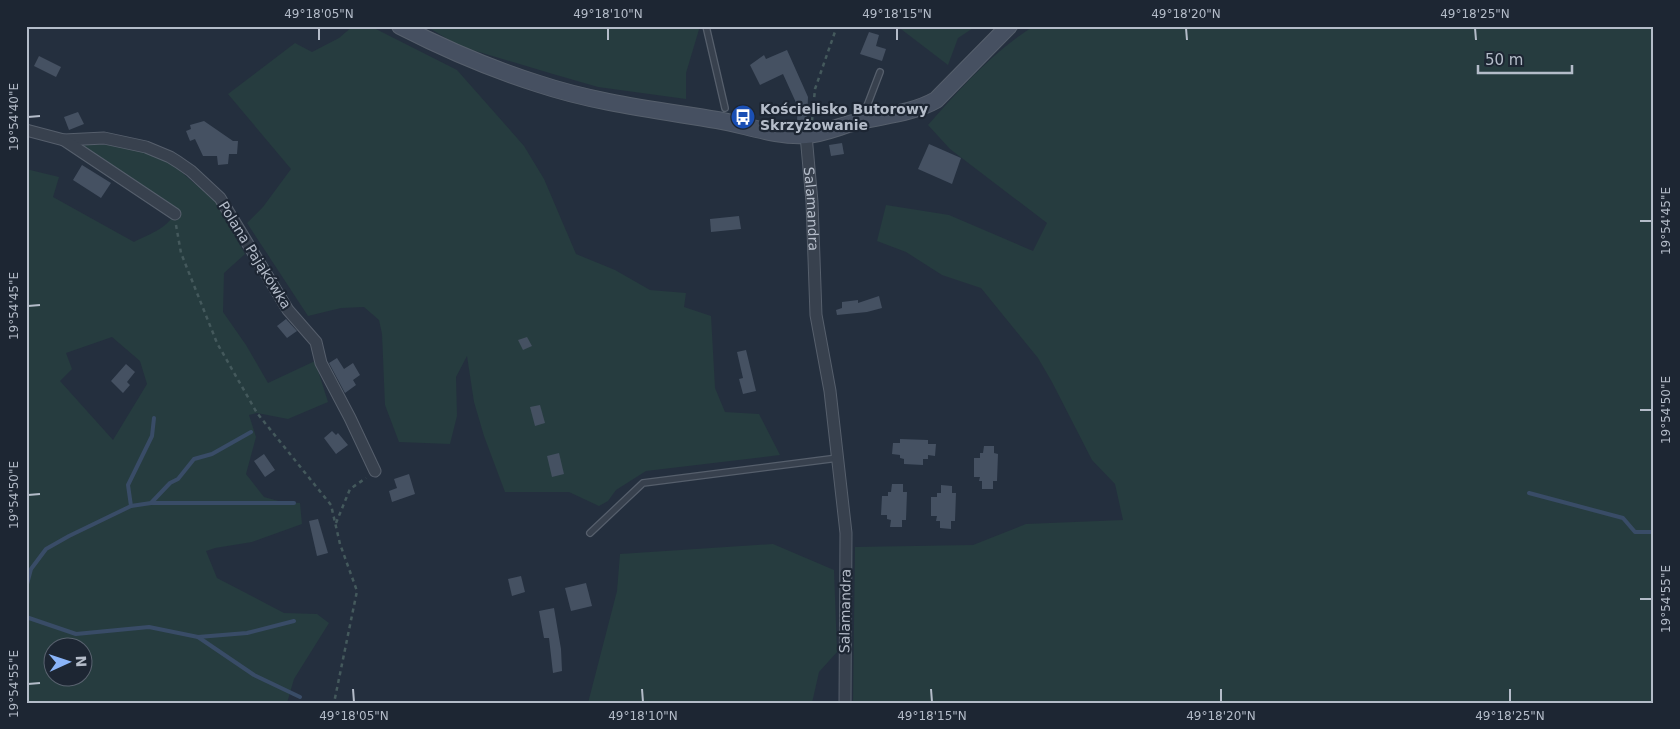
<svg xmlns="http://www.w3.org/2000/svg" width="1680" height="729" viewBox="0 0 1680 729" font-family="'DejaVu Sans',sans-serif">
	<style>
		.green { fill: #263c3f; fill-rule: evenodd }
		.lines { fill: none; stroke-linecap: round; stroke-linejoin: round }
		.stream { stroke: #394c67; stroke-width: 4 }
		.building { fill: #455162 }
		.lane-casing { stroke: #565f6c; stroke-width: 8 }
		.street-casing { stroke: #565f6c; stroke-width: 13 }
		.secondary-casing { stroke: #565f6c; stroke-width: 18 }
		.path { stroke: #44595c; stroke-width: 2.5; stroke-dasharray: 4 4; stroke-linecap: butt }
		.lane { stroke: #38414e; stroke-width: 5.5 }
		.street { stroke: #38414e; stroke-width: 11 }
		.secondary { stroke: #465061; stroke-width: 16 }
		.ticks { fill: none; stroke: #b4bcc9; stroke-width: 2 }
		.labels { text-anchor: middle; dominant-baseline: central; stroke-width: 4.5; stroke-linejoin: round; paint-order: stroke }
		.poi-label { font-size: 14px; font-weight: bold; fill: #b4bcc9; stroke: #1d2633; text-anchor: start }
		.street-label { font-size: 14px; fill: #b4bcc9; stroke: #1d2633 }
		.neatline { fill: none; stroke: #b4bcc9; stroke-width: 2 }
		.ticks-label { font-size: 12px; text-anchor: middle; fill: #b4bcc9 }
	</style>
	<rect width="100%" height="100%" fill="#242f3e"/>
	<g class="green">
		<polygon points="353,26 370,26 457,70 524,146 544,179 576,254 615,270 650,290 686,293 684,307 711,316 715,388 725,412 759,414 780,455 646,471 616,490 608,501 599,506 569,492 505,492 484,436 474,402 467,356 456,377 457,416 450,444 399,442 385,405 382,334 379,320 364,307 341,308 308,316 247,223 263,207 291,169 228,94 295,43 312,52 339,38"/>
		<polygon points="426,26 700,26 686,73 686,99 598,87 553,74 459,46"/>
		<polygon points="897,26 976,26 958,38 948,65"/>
		<path d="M1034,26H1654V703H853L855,547L973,545L1026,524L1123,520L1115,484L1092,460L1052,382L1038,358L981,288L942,275L906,252L877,241L886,205L949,215L1033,251L1047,223L950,149L928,125C960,89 992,52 1034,26Z"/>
		<path d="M80,144L121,145L148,153L172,164L216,202L245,254L224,273L223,312L246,345L268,383L315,361L328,402L288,419L257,413L249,415L256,437L246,474L264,497L282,502L300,503L302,524L252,542L215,548L206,551L217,578L284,613L317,614L329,623L294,679L287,703H26V169L59,177L53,197L134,242C151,233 170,228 177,208ZM112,337L140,361L147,384L113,440L60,381L72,369L66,353ZM52,646H82V676H52Z"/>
		<polygon points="773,544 834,570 837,652 819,672 812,703 588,703 617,591 620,554"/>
	</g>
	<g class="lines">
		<g class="stream">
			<polyline points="1529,493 1623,518 1635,532 1654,532"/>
			<polyline points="151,503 294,503"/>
			<polyline points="131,506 128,485 152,436 154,418"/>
			<polyline points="26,588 31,569 46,549 69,536 131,506 151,503 170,483 178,479 194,459 212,454 251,432"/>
			<polyline points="26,617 76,634 149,627 198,637 247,633 294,621"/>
			<polyline points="198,637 254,675 300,697"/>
		</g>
	</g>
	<g class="building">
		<polygon points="869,32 879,35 876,46 886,49 882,61 860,54"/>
		<polygon points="787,50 808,97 807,120 797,120 798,107 783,74 760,85 750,65 764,55 766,59"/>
		<polygon points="39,56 61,67 56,77 34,66"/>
		<polygon points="78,112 84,124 69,130 64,117"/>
		<polygon points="204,121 233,141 238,141 237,154 229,154 228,164 218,165 217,156 203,156 195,139 190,141 186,131 191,129 190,125"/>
		<polygon points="842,143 844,154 831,156 829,145"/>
		<polygon points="929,144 961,158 952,184 918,169"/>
		<polygon points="82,165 111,183 101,198 73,180"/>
		<polygon points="739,216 741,229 711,232 710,219"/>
		<polygon points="879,296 882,308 867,312 837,315 836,310 842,308 842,302 858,300 858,303"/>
		<polygon points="286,319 297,331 287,338 277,326"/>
		<polygon points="527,337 532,346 523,350 518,340"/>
		<polygon points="746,350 756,391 743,394 739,379 743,378 737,352"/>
		<polygon points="337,358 344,369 353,363 360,375 353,380 356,385 345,393 329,363"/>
		<polygon points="126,364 135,372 127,382 130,385 123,393 111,381"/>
		<polygon points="540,405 545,423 535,426 530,407"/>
		<polygon points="332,431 336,435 338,433 348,445 336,454 324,438"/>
		<polygon points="900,439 928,440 928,444 936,444 935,456 928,455 928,459 923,459 923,465 904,464 904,459 900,458 900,455 892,454 893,443 900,443"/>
		<polygon points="984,446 994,446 994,453 998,454 997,481 993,481 993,489 982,489 982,481 979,481 980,477 974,477 974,458 980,458 980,453 983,453"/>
		<polygon points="559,453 564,474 552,477 547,456"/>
		<polygon points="264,454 275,470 265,477 254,461"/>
		<polygon points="409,474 415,494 392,502 389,491 397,488 394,479"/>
		<polygon points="892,484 903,484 903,492 907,492 906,520 902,520 902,527 890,527 891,520 887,519 887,515 881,515 882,496 888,496 888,492 891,492"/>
		<polygon points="941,485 952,486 952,493 956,493 955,521 951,521 951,529 940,528 940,521 936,521 937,516 931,516 931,497 937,497 937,493 941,493"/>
		<polygon points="318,519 328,553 317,556 309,521"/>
		<polygon points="521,576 525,592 512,596 508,579"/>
		<polygon points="586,583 592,606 571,611 565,588"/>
		<polygon points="554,608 561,649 562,671 553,673 549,638 544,638 539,611"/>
	</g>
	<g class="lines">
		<defs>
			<g id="lane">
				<polyline points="706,26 725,108"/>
				<polyline points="862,119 880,72"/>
				<polyline points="590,533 643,483 838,458"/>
			</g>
			<g id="street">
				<polyline points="26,130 64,140 104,138 146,147 170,157 178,162 191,171 220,198 288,310 316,342 321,363 350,418 375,471"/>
				<path id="s1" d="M806,135L812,202L816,315L830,391L846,533L845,703"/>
				<polyline points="64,140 175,214"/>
			</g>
			<path id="secondary" d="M400,26C445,49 491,69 539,84C596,103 657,110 717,120C746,125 776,137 806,135C824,134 842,125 860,121C886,115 913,113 936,100L1009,26"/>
		</defs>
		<use href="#lane" class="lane-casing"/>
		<use href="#street" class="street-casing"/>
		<use href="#secondary" class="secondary-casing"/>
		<g class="path">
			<polyline points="812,121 815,89 837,26"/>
			<polyline points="176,225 181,253 217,343 257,413 331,505 340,544 357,591 334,703"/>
			<polyline points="336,523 350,489 366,478"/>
			<polyline points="554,702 555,703"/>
		</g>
		<use href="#lane" class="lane"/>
		<use href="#street" class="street"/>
		<use href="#secondary" class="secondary"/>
	</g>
	<path class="ticks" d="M319,28V40M608,28V40M897,28V40M1186,28L1187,40M1475,28L1476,40M28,117L40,116M1640,221H1652M28,306L40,305M1640,410H1652M28,495L40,494M1640,599H1652M28,684L40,683M353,689L354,702M642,689L643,702M931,689L932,702M1221,689V702M1510,689V702"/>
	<defs>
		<symbol id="bus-disc" viewBox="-11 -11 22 22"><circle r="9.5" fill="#1a4fb4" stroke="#1d2633"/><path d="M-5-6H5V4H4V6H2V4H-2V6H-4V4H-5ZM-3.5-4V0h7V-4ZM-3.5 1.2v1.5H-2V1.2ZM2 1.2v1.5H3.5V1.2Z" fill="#fff"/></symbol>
	</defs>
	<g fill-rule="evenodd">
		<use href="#bus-disc" x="729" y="103" width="28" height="28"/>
	</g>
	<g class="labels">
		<g class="poi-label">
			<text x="760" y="109">Kościelisko Butorowy<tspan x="760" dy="16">Skrzyżowanie</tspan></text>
		</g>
		<g class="street-label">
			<text stroke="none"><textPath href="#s1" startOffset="74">Salamandra</textPath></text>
			<text transform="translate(255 255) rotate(58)">Polana Pająkówka</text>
			<text transform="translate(845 611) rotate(-89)">Salamandra</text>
		</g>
	</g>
	<rect width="1680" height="729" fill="none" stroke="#1d2633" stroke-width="55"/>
	<g transform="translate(68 662) rotate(87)"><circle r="24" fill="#1d2633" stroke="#59626f"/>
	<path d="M0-4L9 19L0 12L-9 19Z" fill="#8ab4f8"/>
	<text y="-8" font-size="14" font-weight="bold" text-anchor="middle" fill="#b4bcc9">N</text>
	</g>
	<path d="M1478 65v8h94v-8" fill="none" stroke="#b4bcc9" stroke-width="2.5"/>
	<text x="1485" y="65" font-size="15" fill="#b4bcc9" stroke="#1d2633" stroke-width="4" paint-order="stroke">50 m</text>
	<rect x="28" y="28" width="1624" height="674" class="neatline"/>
	<g class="ticks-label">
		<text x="319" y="18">49°18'05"N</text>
		<text x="608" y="18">49°18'10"N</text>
		<text x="897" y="18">49°18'15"N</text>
		<text x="1186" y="18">49°18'20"N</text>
		<text x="1475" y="18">49°18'25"N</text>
		<text transform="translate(14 117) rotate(-90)" y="4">19°54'40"E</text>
		<text transform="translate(1666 221) rotate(-90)" y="4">19°54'45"E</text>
		<text transform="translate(14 306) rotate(-90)" y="4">19°54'45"E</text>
		<text transform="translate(1666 410) rotate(-90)" y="4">19°54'50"E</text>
		<text transform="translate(14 495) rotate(-90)" y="4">19°54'50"E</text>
		<text transform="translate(1666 599) rotate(-90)" y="4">19°54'55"E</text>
		<text transform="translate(14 684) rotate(-90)" y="4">19°54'55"E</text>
		<text x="354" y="720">49°18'05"N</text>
		<text x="643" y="720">49°18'10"N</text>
		<text x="932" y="720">49°18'15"N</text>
		<text x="1221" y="720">49°18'20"N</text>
		<text x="1510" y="720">49°18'25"N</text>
	</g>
</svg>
